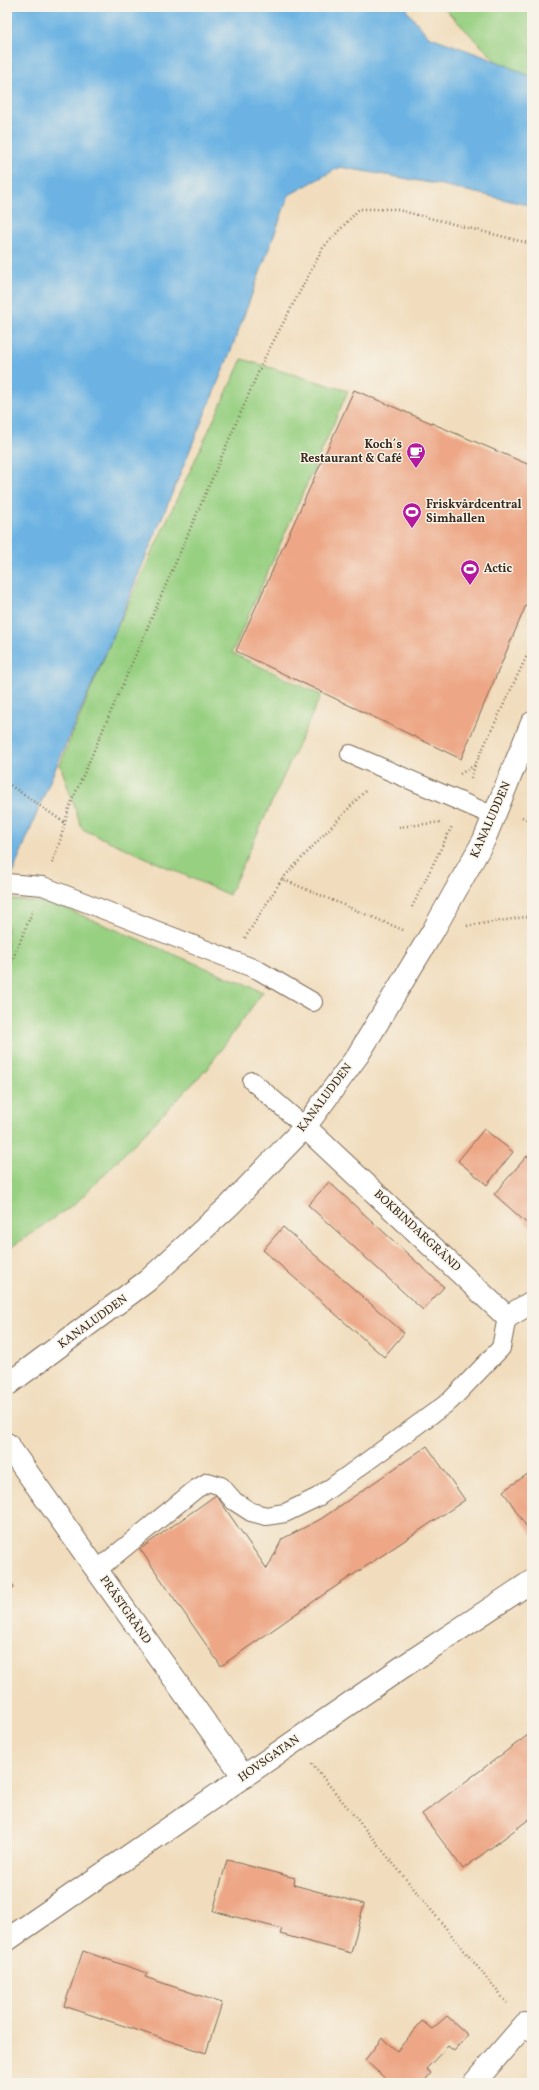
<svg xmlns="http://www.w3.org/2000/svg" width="539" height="2090" viewBox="0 0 539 2090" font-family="Vollkorn,serif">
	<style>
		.green { fill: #98d082; stroke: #6a7d50 }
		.water { fill: #6cb3e3; stroke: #546e80 }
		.building { fill: #eda786 }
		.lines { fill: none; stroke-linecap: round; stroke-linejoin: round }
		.lane-casing { stroke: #7b6956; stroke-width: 20 }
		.street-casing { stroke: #7b6956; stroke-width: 24 }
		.secondary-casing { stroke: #7b6956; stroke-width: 24 }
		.path { stroke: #7b6956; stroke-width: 2.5; stroke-dasharray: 1 3; stroke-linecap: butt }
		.lane { stroke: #fff; stroke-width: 18 }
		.street { stroke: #fff; stroke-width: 22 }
		.secondary { stroke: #fff; stroke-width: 22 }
		.labels { text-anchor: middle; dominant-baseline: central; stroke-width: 3; stroke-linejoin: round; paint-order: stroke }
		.poi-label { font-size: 12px; font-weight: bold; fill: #3b2a1e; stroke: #f7f3e8; text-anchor: start }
		.street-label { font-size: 12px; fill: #3b2a1e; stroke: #f7f3e8 }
	</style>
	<rect width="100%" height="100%" fill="#f7f3e8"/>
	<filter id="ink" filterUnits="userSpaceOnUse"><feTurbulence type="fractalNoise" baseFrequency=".025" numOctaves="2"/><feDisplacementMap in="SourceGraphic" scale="8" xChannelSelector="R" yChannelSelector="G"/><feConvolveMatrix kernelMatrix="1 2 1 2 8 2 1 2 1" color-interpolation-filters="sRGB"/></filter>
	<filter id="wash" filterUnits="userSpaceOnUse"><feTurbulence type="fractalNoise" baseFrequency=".012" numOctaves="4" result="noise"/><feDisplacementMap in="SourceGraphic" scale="16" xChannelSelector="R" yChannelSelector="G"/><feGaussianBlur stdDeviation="0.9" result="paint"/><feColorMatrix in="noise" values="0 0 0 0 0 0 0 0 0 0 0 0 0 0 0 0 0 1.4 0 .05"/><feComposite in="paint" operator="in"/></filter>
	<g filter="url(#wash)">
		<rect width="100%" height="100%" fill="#f1ddbd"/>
		<g class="green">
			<polygon points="443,7 532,7 532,77 496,61"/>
			<polygon points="242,359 348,391 232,653 321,695 229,895 82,829 60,764 114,634"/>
			<polygon points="7,899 55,904 263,992 206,1070 77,1202 7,1250"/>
		</g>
		<polygon class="water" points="7,7 408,7 407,11 428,36 496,61 532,77 532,206 442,185 340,167 289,195 230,353 114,634 47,788 7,887"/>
		<g id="blocks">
			<g class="building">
				<polygon points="354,390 532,466 532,591 461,759 236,651"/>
				<polygon points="484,1129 513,1152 487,1185 458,1161"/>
				<polygon points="527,1156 532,1160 532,1228 494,1194"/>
				<polygon points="329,1182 444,1287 423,1310 308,1205"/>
				<polygon points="283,1227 404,1333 384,1357 263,1250"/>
				<polygon points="427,1446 465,1500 320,1597 221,1666 140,1549 216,1495 267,1569 282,1539 321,1519"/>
				<polygon points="532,1471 532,1535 503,1491"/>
				<polygon points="7,1576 14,1587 7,1592"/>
				<polygon points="532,1732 532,1817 463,1869 422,1814"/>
				<polygon points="227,1860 295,1878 294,1885 364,1904 351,1953 280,1934 282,1929 213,1911"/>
				<polygon points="83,1951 147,1973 145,1977 222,2003 206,2053 64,2006"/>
				<polygon points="447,2016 468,2035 454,2051 448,2046 426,2069 431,2073 423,2083 390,2083 365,2060 382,2038 397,2051 422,2021 432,2029"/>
			</g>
		</g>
	</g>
	<g filter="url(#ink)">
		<use href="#blocks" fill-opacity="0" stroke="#7b6956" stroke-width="1"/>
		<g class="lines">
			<defs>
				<g id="lane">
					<polyline points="350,754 494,816"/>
					<polyline points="7,883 43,886 258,970 313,1002"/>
					<polyline points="252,1081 305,1127"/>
					<polyline points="97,1570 196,1489 208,1482 221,1486 234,1501 251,1512 266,1516 285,1513 318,1497 450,1401 501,1348 507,1317"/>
				</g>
				<g id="street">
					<polyline points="305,1127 507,1317 532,1302"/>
					<polyline points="7,1385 147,1281 230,1205 305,1127 358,1055 433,931 484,840 532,723"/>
					<polyline points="7,1444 244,1777"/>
					<polyline points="474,2083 525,2024 532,2030"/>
				</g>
				<polyline id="secondary" points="7,1940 401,1668 532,1581"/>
			</defs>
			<use href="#lane" class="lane-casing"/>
			<use href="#street" class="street-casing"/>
			<use href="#secondary" class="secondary-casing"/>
			<g class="path">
				<polyline points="529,465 532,460"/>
				<polyline points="460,774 475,765 532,645"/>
				<polyline points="471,778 475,765"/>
				<polyline points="7,783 65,823"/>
				<polyline points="522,817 526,819 532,831"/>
				<polyline points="399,827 442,822"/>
				<polyline points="52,863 60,841 69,808 264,359 323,248 359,209 394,209 532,244"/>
				<polyline points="282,879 367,789"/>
				<polyline points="412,907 452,826"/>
				<polyline points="467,926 532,916"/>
				<polyline points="245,938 282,879 403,930"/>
				<polyline points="7,973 33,910"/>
				<polyline points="312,1764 507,2003"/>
			</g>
			<use href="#lane" class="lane"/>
			<use href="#street" class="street"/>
			<use href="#secondary" class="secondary"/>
		</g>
	</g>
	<defs>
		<symbol id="cafe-pin" viewBox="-11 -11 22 30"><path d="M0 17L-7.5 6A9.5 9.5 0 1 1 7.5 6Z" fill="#b5179e" stroke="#f7f3e8"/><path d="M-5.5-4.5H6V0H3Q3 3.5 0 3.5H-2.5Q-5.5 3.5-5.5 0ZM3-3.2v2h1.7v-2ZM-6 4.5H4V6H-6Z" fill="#fff"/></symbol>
		<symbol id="stadium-pin" viewBox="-11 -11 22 30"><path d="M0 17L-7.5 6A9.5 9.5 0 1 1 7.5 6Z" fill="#b5179e" stroke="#f7f3e8"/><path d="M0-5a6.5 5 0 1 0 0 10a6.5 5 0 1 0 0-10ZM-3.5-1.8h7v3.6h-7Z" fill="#fff"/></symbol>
	</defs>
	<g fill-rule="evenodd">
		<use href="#cafe-pin" x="405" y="441" width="22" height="30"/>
		<use href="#stadium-pin" x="401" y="501" width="22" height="30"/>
		<use href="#stadium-pin" x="459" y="558" width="22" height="30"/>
	</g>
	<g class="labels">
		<g class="poi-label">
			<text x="402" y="445" text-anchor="end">Koch´s<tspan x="402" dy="14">Restaurant &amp; Café</tspan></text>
			<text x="426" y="505">Friskvårdcentral<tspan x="426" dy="14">Simhallen</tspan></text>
			<text x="484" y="569">Actic</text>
		</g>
		<g class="street-label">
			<text transform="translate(491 820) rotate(-66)">KANALUDDEN</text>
			<text transform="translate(325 1098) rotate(-53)">KANALUDDEN</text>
			<text transform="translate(417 1231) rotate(43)">BOKBINDARGRÄND</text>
			<text transform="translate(93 1322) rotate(-36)">KANALUDDEN</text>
			<text transform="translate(125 1610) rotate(55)">PRÄSTGRÄND</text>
			<text transform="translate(269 1759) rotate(-35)">HOVSGATAN</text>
		</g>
	</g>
	<rect width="539" height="2090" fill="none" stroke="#f7f3e8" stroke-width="24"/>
</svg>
